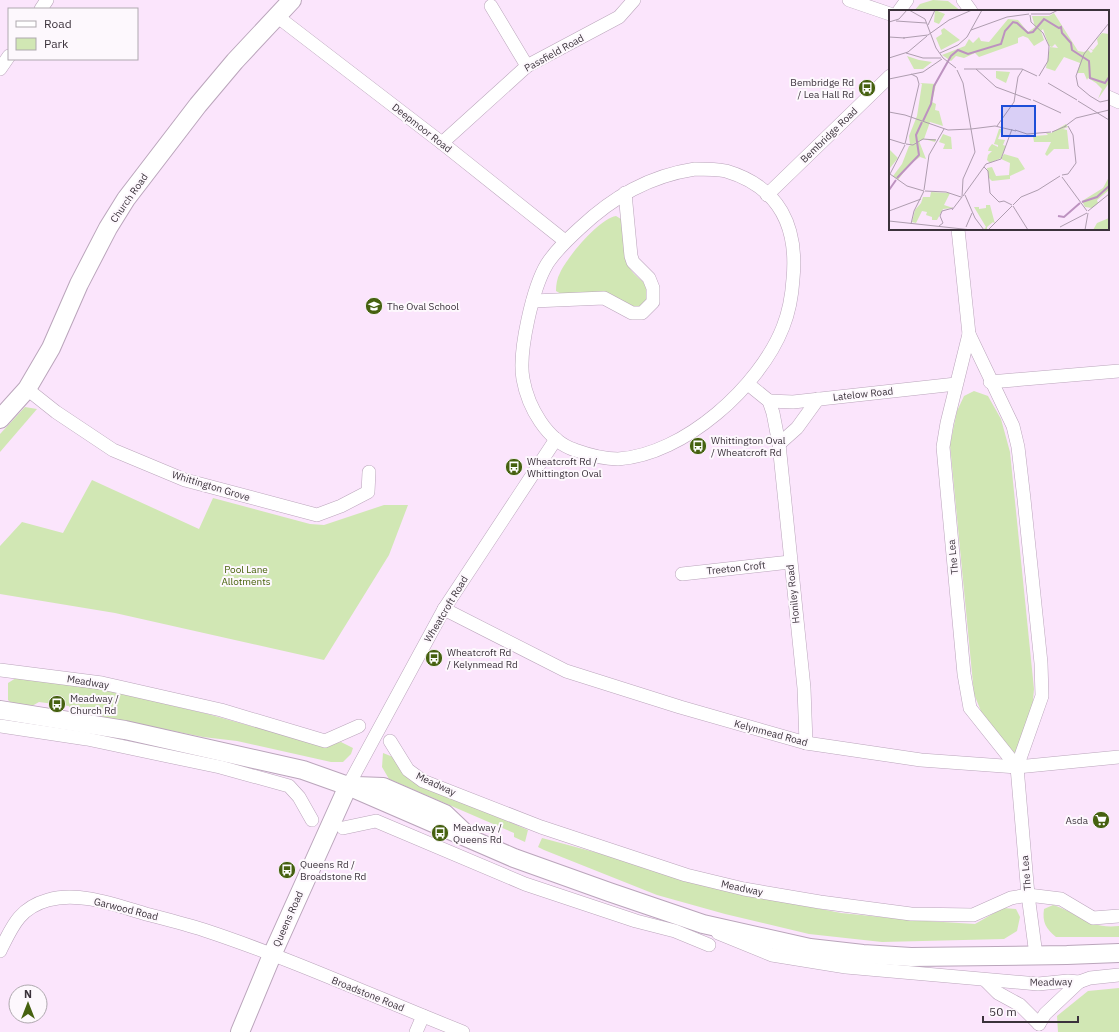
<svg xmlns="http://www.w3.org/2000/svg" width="1119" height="1032" viewBox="0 0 1119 1032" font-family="'IBM Plex Sans',sans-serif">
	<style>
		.green { fill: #d1e7b4 }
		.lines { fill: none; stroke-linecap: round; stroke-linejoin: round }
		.street-casing { stroke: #baa5bb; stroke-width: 14 }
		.secondary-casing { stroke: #baa5bb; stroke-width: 20 }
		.street { stroke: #fff; stroke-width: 13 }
		.secondary { stroke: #fff; stroke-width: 18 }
		.labels { text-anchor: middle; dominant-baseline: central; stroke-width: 4; stroke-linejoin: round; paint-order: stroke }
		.street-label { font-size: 10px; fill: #3b323b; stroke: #fdf8fd }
		.poi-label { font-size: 10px; fill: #3b323b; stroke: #fdf8fd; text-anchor: start }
		.park-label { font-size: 10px; fill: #46610a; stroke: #fdf8fd }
		.inset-river { fill: none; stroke: #bd92c0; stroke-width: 2 }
		.inset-road { fill: none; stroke: #ae9daf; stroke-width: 1 }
		.view { fill: #1d4ed8; fill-opacity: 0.15; stroke: #1d4ed8; stroke-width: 2 }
		.inset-edge { fill: none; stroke: #3b323b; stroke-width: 2 }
	</style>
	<rect width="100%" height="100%" fill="#fbe5fc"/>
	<g class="green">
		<polygon points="933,0 948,1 961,11 914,11 920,4"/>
		<path d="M616,216L621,219C623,233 623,249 627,262C634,284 658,278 643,309L563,295L556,291C556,285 557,278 560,273C567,257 600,218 616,216Z"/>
		<polygon points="974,391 988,396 1001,419 1010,452 1034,689 1032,713 1022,748 1014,753 1004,752 994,743 974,694 950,445 957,411 964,396"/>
		<polygon points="25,407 37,409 0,452 0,434"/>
		<polygon points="92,480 199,529 213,498 310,524 324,525 384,505 408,505 389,555 324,660 115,613 0,594 0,546 22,522 63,533"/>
		<polygon points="16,678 98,688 204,713 323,746 341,742 353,748 351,754 343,762 331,762 237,741 203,737 70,710 69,706 39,702 32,706 12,704 8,700 8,683"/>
		<polygon points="383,753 398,759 405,776 528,830 525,842 514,837 514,833 389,779 382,767"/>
		<polygon points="542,838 766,898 841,913 911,920 975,924 1003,908 1016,909 1020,917 1017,931 1004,939 882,942 809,934 725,914 657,895 544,850 538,847"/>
		<path d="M1053,905C1081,914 1086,929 1119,926V937H1056C1046,929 1042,922 1044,909Z"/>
		<polygon points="1119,988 1119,1032 1058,1032 1057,1016 1088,991"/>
	</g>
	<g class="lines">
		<defs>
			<g id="street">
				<polyline points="849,0 890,14"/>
				<polyline points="963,0 971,11"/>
				<polyline points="491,6 527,66"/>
				<polyline points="41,9 47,0"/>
				<polyline points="899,11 907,0"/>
				<polyline points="278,17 442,143 565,241"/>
				<polyline points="0,69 9,56"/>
				<polyline points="1108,97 1119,102"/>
				<polyline points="442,143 527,66 619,17 634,0"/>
				<path d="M695,169C705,169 716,169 726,171C780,187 798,227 793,279C792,295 789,312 783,327C760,386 684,455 618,459C604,459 589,455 575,450C547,441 528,407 523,379C518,352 533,287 547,264C556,250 568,239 580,228C613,197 649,176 695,169Z"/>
				<polyline points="767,195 890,76"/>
				<polyline points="958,229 969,334 1013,426 1018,447 1024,499 1041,663 1042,696 1017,767 1028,895 1036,955"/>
				<polyline points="533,301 604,298 632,313 642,313 653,302 653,288 649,278 633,262 631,256 625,193"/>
				<polyline points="969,334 947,423 943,447 964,674 970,708 1017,767"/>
				<polyline points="990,382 1119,371"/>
				<polyline points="748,384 769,401 773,413 779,444 804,688 806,743"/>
				<polyline points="27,389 56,412 113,450 185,480 317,515 341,506 368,492 369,472"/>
				<polyline points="769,401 793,402 956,384"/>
				<polyline points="779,444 797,428 818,399"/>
				<polyline points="682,574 790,562"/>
				<polyline points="444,609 566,671 680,707 806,743 921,760 1017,767 1119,757"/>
				<polyline points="0,670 102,683 221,710 325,741 359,726"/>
				<polyline points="0,726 87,739 220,767 289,786 299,797 312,820"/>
				<polyline points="390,741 408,770 423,781 541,827 686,875 744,889 820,902 911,914 973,915 1011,898 1028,895 1061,899 1093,918 1119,916"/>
				<polyline points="348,786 444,609 556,439"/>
				<polyline points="343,828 376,821 525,884 636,921 675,931 709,945"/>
				<polyline points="718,933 772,955 846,967 1038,984 1068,981 1079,982 1090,978 1119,975"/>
				<path d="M0,951C12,927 19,908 48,900C79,891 115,905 146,914C165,919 185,924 204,930C292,959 377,998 463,1032"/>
				<polyline points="985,980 998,993 1020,1005 1039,1024"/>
				<polyline points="1039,1024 1045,1014 1079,982"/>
				<polyline points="416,1032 423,1016"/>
			</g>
			<g id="secondary">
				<polyline points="0,419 27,389 51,348 79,284 108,228 126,199 198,105 235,61 292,0"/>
				<polyline points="0,710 125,730 303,770 348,786 514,858 609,892 703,924 810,948 863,954 911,957 1067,955 1119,953"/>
				<polyline points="356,786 383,787 445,814 465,833"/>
				<polyline points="240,1032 272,955 348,786"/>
			</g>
		</defs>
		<use href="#street" class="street-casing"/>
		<use href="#secondary" class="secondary-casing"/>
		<use href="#street" class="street"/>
		<use href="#secondary" class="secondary"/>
	</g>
	<defs>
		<symbol id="bus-disc" viewBox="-11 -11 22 22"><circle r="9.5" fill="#466110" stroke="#fdf8fd"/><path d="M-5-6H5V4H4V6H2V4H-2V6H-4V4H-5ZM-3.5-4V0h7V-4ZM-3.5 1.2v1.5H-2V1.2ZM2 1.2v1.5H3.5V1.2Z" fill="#fff"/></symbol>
		<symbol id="school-disc" viewBox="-11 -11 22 22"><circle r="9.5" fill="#466110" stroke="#fdf8fd"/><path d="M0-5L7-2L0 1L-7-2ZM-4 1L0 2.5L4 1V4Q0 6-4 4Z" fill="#fff"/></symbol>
		<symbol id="supermarket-disc" viewBox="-11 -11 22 22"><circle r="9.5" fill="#466110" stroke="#fdf8fd"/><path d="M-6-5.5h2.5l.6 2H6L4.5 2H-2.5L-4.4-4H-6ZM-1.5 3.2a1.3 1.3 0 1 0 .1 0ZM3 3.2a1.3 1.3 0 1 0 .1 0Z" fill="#fff"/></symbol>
	</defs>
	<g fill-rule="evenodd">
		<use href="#bus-disc" x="857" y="78" width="20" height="20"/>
		<use href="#school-disc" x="364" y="296" width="20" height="20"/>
		<use href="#bus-disc" x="688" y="436" width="20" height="20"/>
		<use href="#bus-disc" x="504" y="457" width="20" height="20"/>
		<use href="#bus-disc" x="424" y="648" width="20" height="20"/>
		<use href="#bus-disc" x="47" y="694" width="20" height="20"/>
		<use href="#supermarket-disc" x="1091" y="810" width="20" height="20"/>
		<use href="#bus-disc" x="430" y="823" width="20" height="20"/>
		<use href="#bus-disc" x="277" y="860" width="20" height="20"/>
	</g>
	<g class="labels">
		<g class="street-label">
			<text transform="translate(554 53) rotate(-29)">Passfield Road</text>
			<text transform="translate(422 128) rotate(38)">Deepmoor Road</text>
			<text transform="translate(829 135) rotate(-44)">Bembridge Road</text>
			<text transform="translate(129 198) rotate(-55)">Church Road</text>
			<text transform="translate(863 394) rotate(-6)">Latelow Road</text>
			<text transform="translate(211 486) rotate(17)">Whittington Grove</text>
			<text transform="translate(953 557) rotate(-96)">The Lea</text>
			<text transform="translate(736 568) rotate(-6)">Treeton Croft</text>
			<text transform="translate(793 594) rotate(-96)">Honiley Road</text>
			<text transform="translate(446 609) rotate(-59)">Wheatcroft Road</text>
			<text transform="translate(88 682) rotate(9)">Meadway</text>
			<text transform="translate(771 733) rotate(15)">Kelynmead Road</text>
			<text transform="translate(436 784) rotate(25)">Meadway</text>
			<text transform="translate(1026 873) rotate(-95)">The Lea</text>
			<text transform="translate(742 888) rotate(12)">Meadway</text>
			<text transform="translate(126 909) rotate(14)">Garwood Road</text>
			<text transform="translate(288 919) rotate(-66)">Queens Road</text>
			<text transform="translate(1051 982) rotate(-1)">Meadway</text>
			<text transform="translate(368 994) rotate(22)">Broadstone Road</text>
		</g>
		<g class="poi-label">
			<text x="854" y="82" text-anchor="end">Bembridge Rd<tspan x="854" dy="12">/ Lea Hall Rd</tspan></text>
			<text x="387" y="306">The Oval School</text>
			<text x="711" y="440">Whittington Oval<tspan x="711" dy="12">/ Wheatcroft Rd</tspan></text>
			<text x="527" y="461">Wheatcroft Rd /<tspan x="527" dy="12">Whittington Oval</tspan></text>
			<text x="447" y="652">Wheatcroft Rd<tspan x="447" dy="12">/ Kelynmead Rd</tspan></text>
			<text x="70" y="698">Meadway /<tspan x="70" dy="12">Church Rd</tspan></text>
			<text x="1088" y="820" text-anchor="end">Asda</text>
			<text x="453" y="827">Meadway /<tspan x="453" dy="12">Queens Rd</tspan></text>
			<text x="300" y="864">Queens Rd /<tspan x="300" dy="12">Broadstone Rd</tspan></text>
		</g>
		<g class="park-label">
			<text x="246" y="569">Pool Lane<tspan x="246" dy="12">Allotments</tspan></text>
		</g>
	</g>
	<g transform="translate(889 10)">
		<rect width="220" height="220" fill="#fbe5fc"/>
		<path d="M46,0L56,4L50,14L45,12ZM165,3L189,41L195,42L199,40L202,43L204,41L200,38L204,40L209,34L208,29L213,23L220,24V73L209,89L213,79L207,73L199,68L198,70L195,63H188L191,53L175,47L166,61L157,58L161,37L169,38L166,34L163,37L160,36L154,19L152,21L155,30L145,36L139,28L134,26L129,28V33L90,47L86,43L75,48L67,46L62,51L53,45L76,36L80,29L84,33L90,27L92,31L100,32L119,9L129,10L139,22L146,17L143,6H160ZM55,18L71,30L52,40L47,28L53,24L52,20ZM18,46L30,50L43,52L34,59H25ZM107,61L121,62L117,73L107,68ZM31,73L47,74L43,92L47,94L46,100L50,101L54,116L41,112L35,129H47L46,132L35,129L21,135L20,126L28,106L33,74ZM177,114L179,117L174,119L178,120L180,139H165L158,146L156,144L162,132H145L144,126L159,125L157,123H162ZM110,119H113L109,129L116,130L114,135L117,136L112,148L101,153L98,150L99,145L103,141H99L100,138L103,134L109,137V135L105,134ZM54,124L62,127L63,139H54L56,134L50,132ZM30,131L37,149L31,147L20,155L9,170L4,166L13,154L20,136ZM0,139L9,148L1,158H0ZM115,144L129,148L136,159L121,166V169L103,171L100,168L98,158L103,157L107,166L120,165L121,153L112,149ZM220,167V180L208,190L209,193L203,198L196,197L193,191L214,178ZM42,182L61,183L55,195L64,198L54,199L48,210H43V207L37,205L38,202L33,201L27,213L23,212L26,200L32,193L34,187H41ZM97,195H101L106,214L104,212L98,217V220L95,219L97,217L85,197H90V199L97,198ZM220,208L219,220H204L208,213Z" fill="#d1e7b4"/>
		<path class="inset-river" d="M34,111L42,94L45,76L62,46L69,40L79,44L112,34L116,21L124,12L128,13L139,23L144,22L155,9L170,18L172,17L173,23L182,33L183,40L200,51L201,68L216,73L220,67M8,168L30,145L27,125L33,112M0,180L7,170M193,192L208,187L220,176M169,206L175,207L191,193"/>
		<path class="inset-road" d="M20,0L36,9L47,38L54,48L67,58M142,4H161L169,0M141,5L142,12L154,23L160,36L159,51L150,66M7,11L37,13M0,12L10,9L18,0M220,13L195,44L187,66L189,76L201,86L211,92L220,90M39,15L46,0M82,20L118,7L140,4M0,27L16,28M14,28L39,25L60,10L83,0M17,43L34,48H52M51,43L69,35L78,27L93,0M0,48L19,42L38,26M75,59H133L148,66M87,59L107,77L142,90M0,69L34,62L53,49M159,73L188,90M144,90L172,103M189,91L220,110M0,102L16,105L59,120L82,119M108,116L125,92L129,67L134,59M175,117L187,108L220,100M82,119L106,116L127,121M126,120L138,124L162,122M163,122L177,116M0,129L16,134M16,134L30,74L28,67L22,64M17,134L24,135L34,129L47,130M95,157L99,161L101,183L110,192L115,191L123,195M1,164L18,176L35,181M1,164L16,135M173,165L179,164L187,153L184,125L179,116M173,167L198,201M35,180L40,145L55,119M36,181L57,182L72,187M76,185L86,208L95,220M74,186L97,154L112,149L123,119M124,195L132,187L149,180L171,166M124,196L139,220M63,200L73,187L74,169L86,142L74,73L68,60M0,201L32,189M199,201L220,184M0,211L83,220M22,214L25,201L35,181M50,216L54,213L51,206L53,201L64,198M77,217L83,203M171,217L198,203M99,220L123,196M196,220L199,203"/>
		<path class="view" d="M113,96H146V126H113Z"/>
		<rect width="220" height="220" class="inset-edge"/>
	</g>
	<rect x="8" y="8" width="130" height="52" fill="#fdf8fd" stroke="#afa9af"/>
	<rect x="16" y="21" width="20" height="6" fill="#ffffff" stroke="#afa9af"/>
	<text x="44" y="28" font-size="12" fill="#3b323b">Road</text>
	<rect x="16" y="38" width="20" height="12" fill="#d1e7b4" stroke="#afa9af"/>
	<text x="44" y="48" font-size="12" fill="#3b323b">Park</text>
	<g transform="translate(28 1004)"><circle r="19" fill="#fdf8fd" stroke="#afa9af"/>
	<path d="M0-3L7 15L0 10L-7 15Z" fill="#466110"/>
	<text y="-6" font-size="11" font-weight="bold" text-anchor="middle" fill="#3b323b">N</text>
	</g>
	<path d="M983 1016v6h95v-6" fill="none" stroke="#3b323b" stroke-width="2"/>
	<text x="989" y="1016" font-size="12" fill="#3b323b" stroke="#fdf8fd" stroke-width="3" paint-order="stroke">50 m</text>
</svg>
